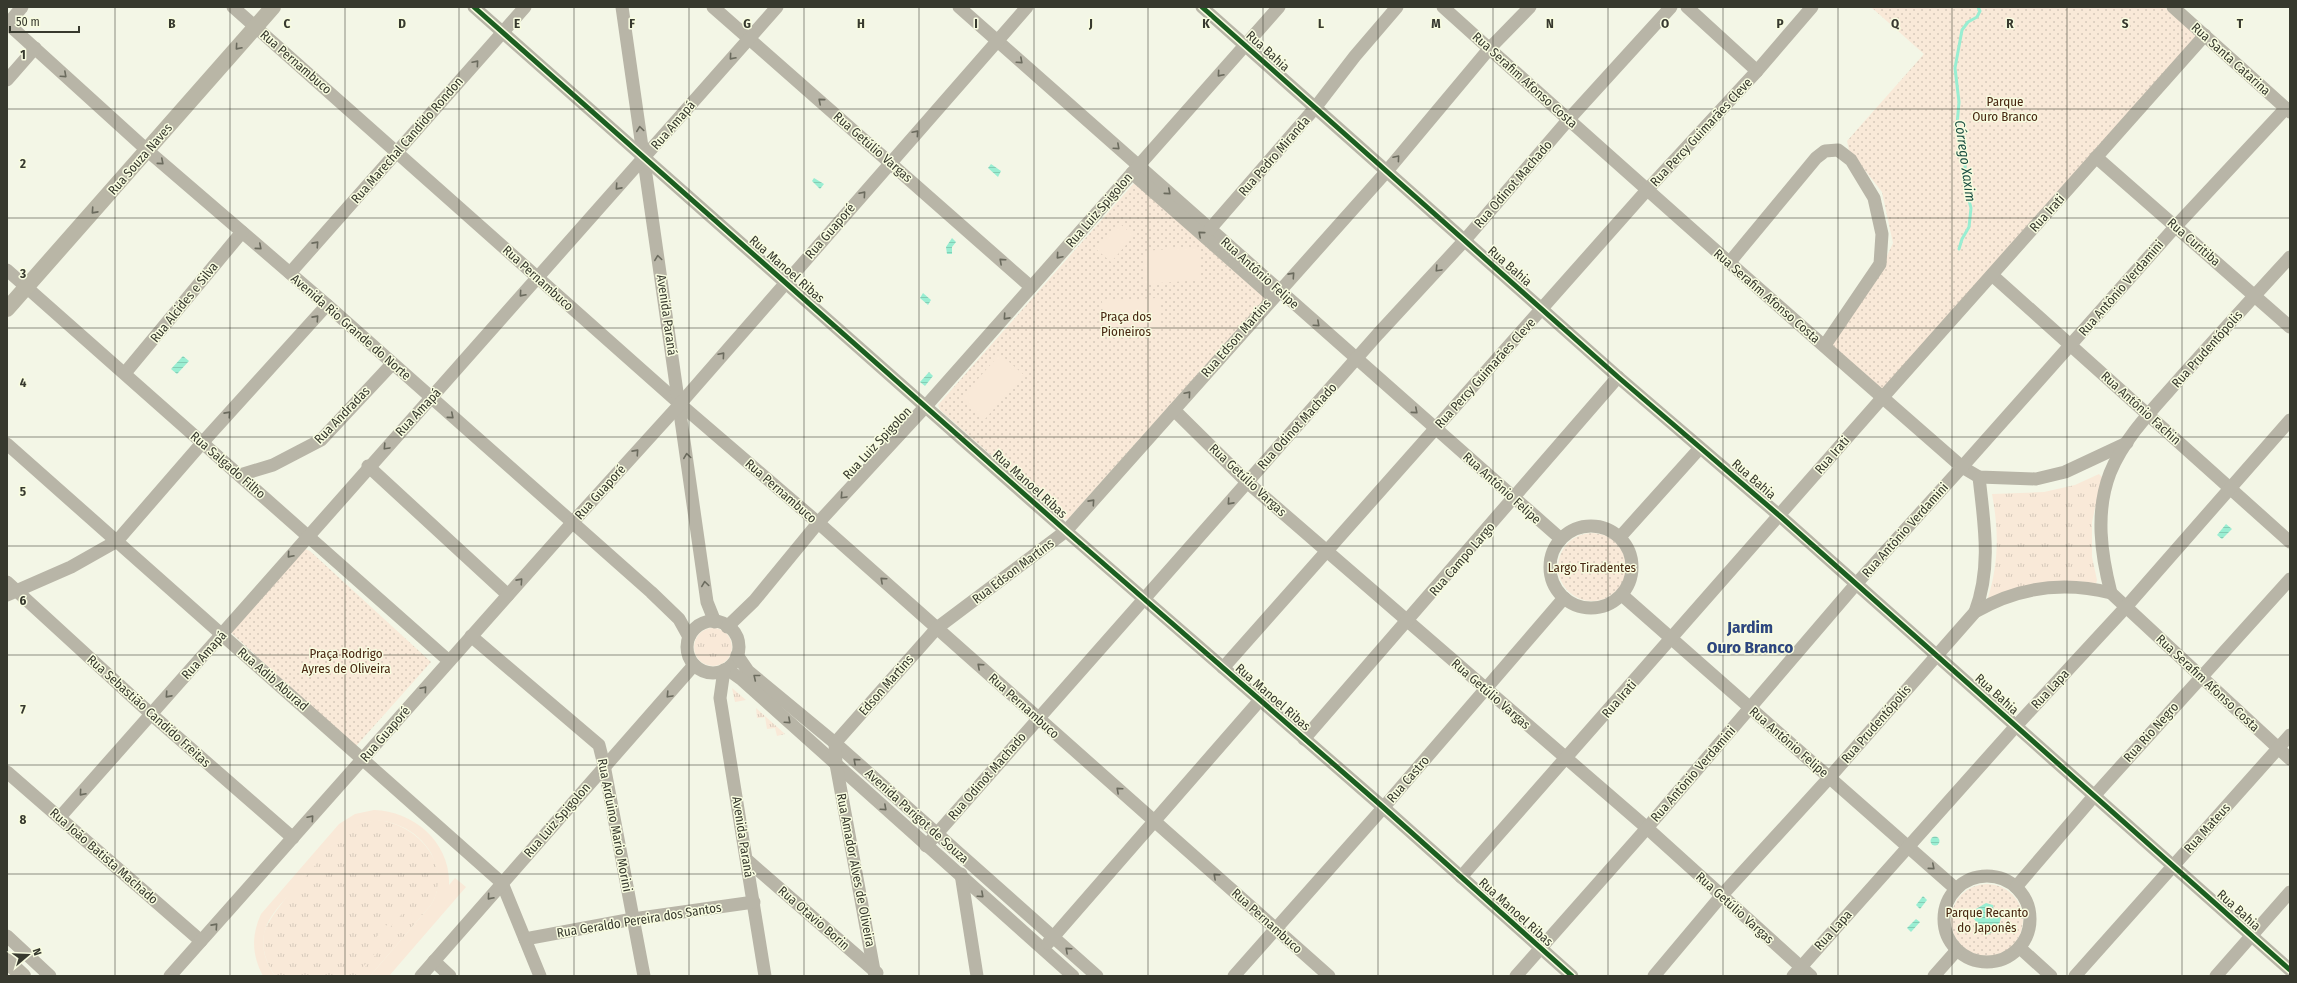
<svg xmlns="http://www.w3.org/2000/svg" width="2297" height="983" viewBox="0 0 2297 983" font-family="'Fira Sans Condensed',sans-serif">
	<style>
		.grass { fill: url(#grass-tufts) }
		.park { fill: url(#park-dots) }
		.pitch { fill: #f9e9d8 }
		.water { fill: url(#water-rules) }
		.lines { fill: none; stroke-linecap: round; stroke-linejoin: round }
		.stream { stroke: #99eed2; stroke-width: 3 }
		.minor { stroke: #b8b5a7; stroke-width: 13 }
		.major { stroke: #b9b6a6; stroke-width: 16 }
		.cycleway-casing { stroke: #f8fce0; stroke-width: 8 }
		.cycleway { stroke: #1b5e20; stroke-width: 5 }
		.oneway { stroke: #6b6b5e }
		.grid { fill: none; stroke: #37392e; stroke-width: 1; stroke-opacity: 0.55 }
		.labels { text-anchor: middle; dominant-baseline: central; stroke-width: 3; stroke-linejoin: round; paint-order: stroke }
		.street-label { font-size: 13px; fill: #37392e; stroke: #f8fce0 }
		.park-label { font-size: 13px; fill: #482711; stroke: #f8fce0 }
		.water-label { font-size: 14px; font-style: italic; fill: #1a4e41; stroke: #f8fce0 }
		.district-label { font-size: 17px; font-weight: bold; fill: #2d467f; stroke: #f8fce0 }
		.grid-label { font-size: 13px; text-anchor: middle; font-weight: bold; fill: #37392e; stroke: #f8fce0; stroke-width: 3; stroke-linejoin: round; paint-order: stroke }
	</style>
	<defs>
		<pattern id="grass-tufts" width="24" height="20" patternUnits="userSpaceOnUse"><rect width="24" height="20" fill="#f9e9d8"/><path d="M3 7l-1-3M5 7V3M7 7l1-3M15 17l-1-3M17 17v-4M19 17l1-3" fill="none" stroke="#d6c9ba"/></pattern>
		<pattern id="park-dots" width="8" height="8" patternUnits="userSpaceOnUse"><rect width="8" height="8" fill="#f9e9d8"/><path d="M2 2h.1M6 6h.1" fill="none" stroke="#d6c9ba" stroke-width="1.8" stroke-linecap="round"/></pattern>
		<pattern id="water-rules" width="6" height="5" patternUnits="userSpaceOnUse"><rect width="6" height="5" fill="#99eed2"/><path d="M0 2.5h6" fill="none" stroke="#84cdb5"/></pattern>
	</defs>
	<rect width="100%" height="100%" fill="#f3f6e6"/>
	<g class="grass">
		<path d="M2099,474L2102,477L2092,522V557L2097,580L2096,584C2056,575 2024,588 1987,601C1999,564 1999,531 1992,494L2044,492L2075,485Z"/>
		<circle cx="713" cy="647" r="19"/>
		<polygon points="732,688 746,700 735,702"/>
		<polygon points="756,708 785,734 777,736 775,728 767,729 765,717 757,718"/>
		<path d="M375,820C416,822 455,865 431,905L370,976H275C266,963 261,948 264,933C269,912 328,849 345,832L359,824Z"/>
	</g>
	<g class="park">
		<polygon points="1871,7 2164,7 2200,38 1885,393 1831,345 1882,267 1893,243 1882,192 1849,150 1847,141 1924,54"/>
		<polygon points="1135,182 1264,294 1265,299 1068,519 1063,519 940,410 938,405"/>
		<circle cx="1592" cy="567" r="34"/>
		<polygon points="305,549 310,551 431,662 357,745 354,745 228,630"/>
		<circle cx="1987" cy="920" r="36"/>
	</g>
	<g class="pitch">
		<polygon points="1119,223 1134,236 1111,262 1096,249"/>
		<polygon points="1199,247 1201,280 1145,284 1143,251"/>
		<polygon points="1159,298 1161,330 1104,334 1102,301"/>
		<polygon points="1000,354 1024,375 985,419 961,398"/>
		<path d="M374,810C414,811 451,843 449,885L455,878L466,887L389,976H370L431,905C441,888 440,871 431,853C424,841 413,831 400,826C356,805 328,851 303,880C290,895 271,911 265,930C260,947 266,963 275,976H263C252,955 251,936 261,914L339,824L355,814Z"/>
		<polygon points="427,878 432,883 422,893 421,892 348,976 343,976"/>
		<polygon points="419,904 420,905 357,976 355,976"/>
	</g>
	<g class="water">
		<polygon points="991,164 1001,171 998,177 988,168"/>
		<polygon points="814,178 824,184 820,189 812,181"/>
		<polygon points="952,238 956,242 952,247 952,254 947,254 946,247"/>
		<polygon points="923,293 931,300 928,305 920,298"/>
		<polygon points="183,356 189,361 177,374 171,369"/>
		<polygon points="929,372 933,376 925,386 920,382"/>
		<polygon points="2226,524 2232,529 2222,539 2217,535"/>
		<circle cx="1935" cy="841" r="4.5"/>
		<polygon points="1923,896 1927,900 1920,909 1916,905"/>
		<path d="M1986,903L1993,905L1994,914L2001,917C2000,926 1995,931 1987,935L1986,930L1982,929L1974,919L1976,909Z"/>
		<polygon points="1916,919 1920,922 1911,932 1907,928"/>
	</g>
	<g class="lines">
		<polyline class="stream" points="1959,249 1962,239 1969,227 1971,208 1965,185 1965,160 1957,125 1959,102 1955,68 1962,30 1968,22 1977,17 1980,11 1978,7"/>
		<g class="minor">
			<polyline points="233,7 680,404 823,527 1329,976"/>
			<polyline points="474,7 1066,531 1384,808 1572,976"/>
			<polyline points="622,7 707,602 715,622"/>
			<polyline points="713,7 1031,287"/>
			<polyline points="959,7 1561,539"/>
			<polyline points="1202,7 1618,377 1781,517 2290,970"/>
			<path d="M1443,7C1615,162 1788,315 1962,467L1979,477L2036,479L2065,472L2127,443"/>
			<polyline points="1687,7 1757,71"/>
			<polyline points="2173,7 2290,112"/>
			<polyline points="7,23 148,151 327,305 651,592 679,619 689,637"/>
			<polyline points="8,24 22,7"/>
			<polyline points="7,80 35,48"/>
			<polyline points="2096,157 2290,327"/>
			<polyline points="1132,173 1273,297"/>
			<polyline points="1210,229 1315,108 1355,56 1397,7"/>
			<polyline points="1729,263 1816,158 1825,151 1838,150 1851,160 1874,198 1882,234 1880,264 1825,345"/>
			<polyline points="7,270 449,661"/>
			<polyline points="290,273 525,7"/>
			<polyline points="1992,275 2290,542"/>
			<polyline points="125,373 242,232"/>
			<polyline points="1174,410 1247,482 1647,828 1811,976"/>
			<polyline points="7,444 502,883 540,976"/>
			<polyline points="368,466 508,595"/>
			<polyline points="240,475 273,465 321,440 392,364"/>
			<circle cx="1591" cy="567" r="41"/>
			<polyline points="1620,537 1700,448"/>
			<polyline points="7,582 151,714 293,838"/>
			<path d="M2111,593C2101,554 2095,512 2110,473C2125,436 2156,406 2182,376C2218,336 2254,296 2290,257"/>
			<polyline points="7,595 71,567 117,541 202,443 327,305"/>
			<polyline points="1622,595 1956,889"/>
			<path d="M1975,612C1992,567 1984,523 1979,477"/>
			<circle cx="713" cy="647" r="26"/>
			<polyline points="727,627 754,601 818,523 926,406 1279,7"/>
			<polyline points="471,636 599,745 604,765 644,976"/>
			<polyline points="737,655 748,671 835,743 1097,976"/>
			<polyline points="1223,668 1647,190 1757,71 1812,7"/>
			<polyline points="727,669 741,679 1073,976"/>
			<polyline points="724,670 720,698 765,976"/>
			<polyline points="1304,739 1618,377"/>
			<polyline points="7,772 201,941"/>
			<path d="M60,817C298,546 537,276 777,7"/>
			<polyline points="926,846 1378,334 1464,241 1569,119 1671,7"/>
			<polyline points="747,860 877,973"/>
			<polyline points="961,874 977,976"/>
			<circle cx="1987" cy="919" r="43"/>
			<polyline points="1461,877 1883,397 2205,35"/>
			<polyline points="2016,887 2094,796 2290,579"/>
			<polyline points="7,936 50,976"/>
			<polyline points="525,939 633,919 754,902"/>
			<polyline points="1048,943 1260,700"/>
			<polyline points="2020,948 2051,976"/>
			<polyline points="434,961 450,976"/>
			<polyline points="170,976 572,523 680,404 1027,7"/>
			<polyline points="421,976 694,665"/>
			<polyline points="875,976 836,764 835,743 937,628 1066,531 1387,171 1489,49 1530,7"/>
			<polyline points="1234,976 1383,808 1564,598"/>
			<polyline points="1516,976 1647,828 1856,584 1962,467 2176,226 2286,108"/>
			<path d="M1654,976L1722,895L1829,778L1975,612C2018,587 2063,581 2111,593L2290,759"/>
			<polyline points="1793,976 2016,726 2126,607 2290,420"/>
			<polyline points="1934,976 1957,950"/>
			<polyline points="2075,976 2290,735"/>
			<polyline points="2216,976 2290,892"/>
		</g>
		<g class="major">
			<polyline points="7,309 273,7"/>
			<polyline points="7,961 23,976"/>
		</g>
		<defs>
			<g id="cycleway">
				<polyline points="474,7 1066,531 1384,808 1572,976"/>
				<polyline points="1202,7 1618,377 1781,517 2290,970"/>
			</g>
		</defs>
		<use href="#cycleway" class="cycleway-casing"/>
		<use href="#cycleway" class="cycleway"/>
	</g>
	<defs><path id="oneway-chevron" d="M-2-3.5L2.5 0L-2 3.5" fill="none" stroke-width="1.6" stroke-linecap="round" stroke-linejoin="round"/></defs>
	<g class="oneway">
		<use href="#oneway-chevron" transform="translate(238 47) rotate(131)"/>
		<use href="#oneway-chevron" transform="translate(732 57) rotate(131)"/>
		<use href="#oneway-chevron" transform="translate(1020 61) rotate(42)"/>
		<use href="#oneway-chevron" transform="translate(476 63) rotate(-49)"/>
		<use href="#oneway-chevron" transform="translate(1220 74) rotate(131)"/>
		<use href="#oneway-chevron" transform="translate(64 75) rotate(42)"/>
		<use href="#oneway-chevron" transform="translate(821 101) rotate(-139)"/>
		<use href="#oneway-chevron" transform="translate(640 129) rotate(-98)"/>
		<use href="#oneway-chevron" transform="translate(916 133) rotate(-49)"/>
		<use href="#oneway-chevron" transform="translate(1117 147) rotate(42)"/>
		<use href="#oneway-chevron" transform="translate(1397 158) rotate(-50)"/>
		<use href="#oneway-chevron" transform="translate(161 162) rotate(41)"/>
		<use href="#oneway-chevron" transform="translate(618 187) rotate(132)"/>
		<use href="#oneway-chevron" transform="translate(1168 192) rotate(41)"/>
		<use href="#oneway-chevron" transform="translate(863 194) rotate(-49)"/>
		<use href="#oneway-chevron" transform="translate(94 211) rotate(132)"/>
		<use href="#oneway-chevron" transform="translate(1201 234) rotate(-139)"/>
		<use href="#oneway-chevron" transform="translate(316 244) rotate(-48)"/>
		<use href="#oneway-chevron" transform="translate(259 247) rotate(41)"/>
		<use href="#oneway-chevron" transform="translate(1059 256) rotate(131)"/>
		<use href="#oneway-chevron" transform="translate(658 258) rotate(-98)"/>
		<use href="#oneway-chevron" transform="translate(1002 261) rotate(-138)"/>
		<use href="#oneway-chevron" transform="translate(1438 269) rotate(133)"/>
		<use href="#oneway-chevron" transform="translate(1292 275) rotate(-48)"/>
		<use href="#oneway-chevron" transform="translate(522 294) rotate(131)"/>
		<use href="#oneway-chevron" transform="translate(1006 317) rotate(132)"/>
		<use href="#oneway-chevron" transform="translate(316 318) rotate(-48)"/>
		<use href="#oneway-chevron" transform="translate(1317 324) rotate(42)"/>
		<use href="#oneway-chevron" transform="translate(722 355) rotate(-49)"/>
		<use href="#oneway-chevron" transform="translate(1188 394) rotate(-49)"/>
		<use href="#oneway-chevron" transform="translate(1415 411) rotate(41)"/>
		<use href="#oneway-chevron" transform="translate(228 414) rotate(-48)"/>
		<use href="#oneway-chevron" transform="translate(451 416) rotate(41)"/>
		<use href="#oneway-chevron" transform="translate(386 447) rotate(133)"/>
		<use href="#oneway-chevron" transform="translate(636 452) rotate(-48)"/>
		<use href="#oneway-chevron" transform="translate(687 456) rotate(-98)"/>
		<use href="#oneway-chevron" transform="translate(843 496) rotate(133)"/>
		<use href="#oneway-chevron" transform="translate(1092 502) rotate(-48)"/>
		<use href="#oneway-chevron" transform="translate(1230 502) rotate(132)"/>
		<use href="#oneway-chevron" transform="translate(290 555) rotate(131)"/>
		<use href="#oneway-chevron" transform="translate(883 580) rotate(-138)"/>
		<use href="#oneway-chevron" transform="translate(520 581) rotate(-48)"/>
		<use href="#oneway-chevron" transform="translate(705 584) rotate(-98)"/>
		<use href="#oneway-chevron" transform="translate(980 666) rotate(-138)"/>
		<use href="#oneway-chevron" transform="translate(756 677) rotate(-141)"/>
		<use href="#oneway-chevron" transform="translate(424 689) rotate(-49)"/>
		<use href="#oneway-chevron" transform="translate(168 695) rotate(132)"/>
		<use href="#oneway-chevron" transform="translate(669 695) rotate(133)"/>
		<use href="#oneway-chevron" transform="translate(788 721) rotate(42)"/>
		<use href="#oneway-chevron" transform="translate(856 761) rotate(-138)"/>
		<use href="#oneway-chevron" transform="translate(1119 790) rotate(-138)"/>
		<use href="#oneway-chevron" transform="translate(82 793) rotate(131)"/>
		<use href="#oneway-chevron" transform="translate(884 808) rotate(42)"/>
		<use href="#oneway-chevron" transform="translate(311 818) rotate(-49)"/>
		<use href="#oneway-chevron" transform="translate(1932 867) rotate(41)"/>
		<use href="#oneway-chevron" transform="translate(1216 876) rotate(-138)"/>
		<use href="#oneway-chevron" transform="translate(981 895) rotate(42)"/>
		<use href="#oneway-chevron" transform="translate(490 897) rotate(131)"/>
		<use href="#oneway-chevron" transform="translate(215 926) rotate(-48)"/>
		<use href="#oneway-chevron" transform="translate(1068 950) rotate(-138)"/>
	</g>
	<path class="grid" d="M115,7V976M230,7V976M345,7V976M459,7V976M574,7V976M689,7V976M804,7V976M919,7V976M1034,7V976M1148,7V976M1263,7V976M1378,7V976M1493,7V976M1608,7V976M1723,7V976M1838,7V976M1952,7V976M2067,7V976M2182,7V976M7,109H2290M7,218H2290M7,328H2290M7,437H2290M7,546H2290M7,655H2290M7,765H2290M7,874H2290"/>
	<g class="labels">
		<g class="street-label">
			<text transform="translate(1268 51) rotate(42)">Rua Bahia</text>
			<text transform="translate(2231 59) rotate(42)">Rua Santa Catarina</text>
			<text transform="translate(296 62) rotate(41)">Rua Pernambuco</text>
			<text transform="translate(1525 80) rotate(42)">Rua Serafim Afonso Costa</text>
			<text transform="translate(673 125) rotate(-49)">Rua Amapá</text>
			<text transform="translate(1701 132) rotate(-47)">Rua Percy Guimarães Cleve</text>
			<text transform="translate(407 140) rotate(-49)">Rua Marechal Candido Rondon</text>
			<text transform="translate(873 147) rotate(41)">Rua Getúlio Vargas</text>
			<text transform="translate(1274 156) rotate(-49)">Rua Pedro Miranda</text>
			<text transform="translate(140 159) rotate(-49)">Rua Souza Naves</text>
			<text transform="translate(1513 184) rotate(-49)">Rua Odinot Machado</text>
			<text transform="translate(1099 210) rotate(-49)">Rua Luiz Spigolon</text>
			<text transform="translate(2047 213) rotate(-48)">Rua Irati</text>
			<text transform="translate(830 231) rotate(-49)">Rua Guaporé</text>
			<text transform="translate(2194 242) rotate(41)">Rua Curitiba</text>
			<text transform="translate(1510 266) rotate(41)">Rua Bahia</text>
			<text transform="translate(787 269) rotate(41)">Rua Manoel Ribas</text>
			<text transform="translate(1260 273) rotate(42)">Rua Antônio Felipe</text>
			<text transform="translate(538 278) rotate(42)">Rua Pernambuco</text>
			<text transform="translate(2121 288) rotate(-49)">Rua Antônio Verdamini</text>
			<text transform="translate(1767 296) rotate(41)">Rua Serafim Afonso Costa</text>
			<text transform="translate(184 302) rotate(-51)">Rua Alcides e Silva</text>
			<text transform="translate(667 315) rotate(82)">Avenida Paraná</text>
			<text transform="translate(351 327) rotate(41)">Avenida Rio Grande do Norte</text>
			<text transform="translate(1236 338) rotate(-49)">Rua Edson Martins</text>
			<text transform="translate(2207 349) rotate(-48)">Rua Prudentópolis</text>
			<text transform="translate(1485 373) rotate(-48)">Rua Percy Guimarães Cleve</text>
			<text transform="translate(2141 408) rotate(42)">Rua Antônio Fachin</text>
			<text transform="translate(418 412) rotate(-47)">Rua Amapá</text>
			<text transform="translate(342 415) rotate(-46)">Rua Andradas</text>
			<text transform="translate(1297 426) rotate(-48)">Rua Odinot Machado</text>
			<text transform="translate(877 443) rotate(-47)">Rua Luiz Spigolon</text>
			<text transform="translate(1832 455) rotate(-49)">Rua Irati</text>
			<text transform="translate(228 465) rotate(41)">Rua Salgado Filho</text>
			<text transform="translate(1754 479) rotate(41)">Rua Bahia</text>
			<text transform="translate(1248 480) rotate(43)">Rua Getúlio Vargas</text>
			<text transform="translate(1030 484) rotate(42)">Rua Manoel Ribas</text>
			<text transform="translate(1502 488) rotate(42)">Rua Antônio Felipe</text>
			<text transform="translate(781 491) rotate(41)">Rua Pernambuco</text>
			<text transform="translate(600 492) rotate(-48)">Rua Guaporé</text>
			<text transform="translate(1905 530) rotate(-48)">Rua Antônio Verdamini</text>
			<text transform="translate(1462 559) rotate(-49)">Rua Campo Largo</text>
			<text transform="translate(1013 571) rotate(-37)">Rua Edson Martins</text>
			<text transform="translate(204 655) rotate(-48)">Rua Amapá</text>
			<text transform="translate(273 679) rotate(41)">Rua Adib Aburad</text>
			<text transform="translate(2208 683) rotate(43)">Rua Serafim Afonso Costa</text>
			<text transform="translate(886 685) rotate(-49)">Edson Martins</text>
			<text transform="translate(2050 689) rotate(-47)">Rua Lapa</text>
			<text transform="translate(1491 694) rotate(41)">Rua Getúlio Vargas</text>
			<text transform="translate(1997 694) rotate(42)">Rua Bahia</text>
			<text transform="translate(1273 697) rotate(41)">Rua Manoel Ribas</text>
			<text transform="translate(1619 699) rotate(-49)">Rua Irati</text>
			<text transform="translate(1024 706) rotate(42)">Rua Pernambuco</text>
			<text transform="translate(149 711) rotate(42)">Rua Sebastião Candido Freitas</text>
			<text transform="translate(1876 724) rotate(-49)">Rua Prudentópolis</text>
			<text transform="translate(2151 732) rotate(-48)">Rua Rio Negro</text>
			<text transform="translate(385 734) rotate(-49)">Rua Guaporé</text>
			<text transform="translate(1789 742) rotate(41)">Rua Antônio Felipe</text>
			<text transform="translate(1693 774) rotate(-49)">Rua Antônio Verdamini</text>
			<text transform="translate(987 776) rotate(-49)">Rua Odinot Machado</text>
			<text transform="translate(1408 779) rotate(-49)">Rua Castro</text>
			<text transform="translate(917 816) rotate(42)">Avenida Parigot de Souza</text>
			<text transform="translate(557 820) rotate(-49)">Rua Luiz Spigolon</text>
			<text transform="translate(615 825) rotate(79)">Rua Arduino Mario Morini</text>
			<text transform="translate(2207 828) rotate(-48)">Rua Mateus</text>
			<text transform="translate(743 837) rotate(81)">Avenida Paraná</text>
			<text transform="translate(104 856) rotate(41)">Rua João Batista Machado</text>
			<text transform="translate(856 870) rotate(79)">Rua Amador Alves de Oliveira</text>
			<text transform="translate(1735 908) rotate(42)">Rua Getúlio Vargas</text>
			<text transform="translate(2239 910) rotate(42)">Rua Bahia</text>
			<text transform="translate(1516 912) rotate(42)">Rua Manoel Ribas</text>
			<text transform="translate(814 918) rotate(41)">Rua Otavio Borin</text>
			<text transform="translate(639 920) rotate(-9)">Rua Geraldo Pereira dos Santos</text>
			<text transform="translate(1267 921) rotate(42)">Rua Pernambuco</text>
			<text transform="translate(1833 930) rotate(-48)">Rua Lapa</text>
		</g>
		<g class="park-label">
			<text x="2005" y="101">Parque<tspan x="2005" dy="15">Ouro Branco</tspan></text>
			<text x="1126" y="316">Praça dos<tspan x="1126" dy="15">Pioneiros</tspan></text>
			<text x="1592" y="567">Largo Tiradentes</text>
			<text x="346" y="653">Praça Rodrigo<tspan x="346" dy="15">Ayres de Oliveira</tspan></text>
			<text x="1987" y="912">Parque Recanto<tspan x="1987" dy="15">do Japonês</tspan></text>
		</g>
		<g class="water-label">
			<text transform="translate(1965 161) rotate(82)">Córrego Xaxim</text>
		</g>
		<g class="district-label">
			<text x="1750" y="627">Jardim<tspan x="1750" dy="20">Ouro Branco</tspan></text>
		</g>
	</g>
	<g class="grid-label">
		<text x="172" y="28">B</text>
		<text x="287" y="28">C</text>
		<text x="402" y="28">D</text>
		<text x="517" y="28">E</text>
		<text x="632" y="28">F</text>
		<text x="747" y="28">G</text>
		<text x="861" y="28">H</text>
		<text x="976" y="28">I</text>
		<text x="1091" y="28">J</text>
		<text x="1206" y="28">K</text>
		<text x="1321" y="28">L</text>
		<text x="1436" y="28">M</text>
		<text x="1550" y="28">N</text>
		<text x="1665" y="28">O</text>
		<text x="1780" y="28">P</text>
		<text x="1895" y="28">Q</text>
		<text x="2010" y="28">R</text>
		<text x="2125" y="28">S</text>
		<text x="2240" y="28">T</text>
		<text x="23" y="59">1</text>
		<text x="23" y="168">2</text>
		<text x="23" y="278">3</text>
		<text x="23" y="387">4</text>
		<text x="23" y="496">5</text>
		<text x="23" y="605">6</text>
		<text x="23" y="714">7</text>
		<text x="23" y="824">8</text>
	</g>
	<rect width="2297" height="983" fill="none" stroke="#37392e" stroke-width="16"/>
	<g transform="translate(28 955) rotate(71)" stroke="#f8fce0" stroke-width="3" paint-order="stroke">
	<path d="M0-3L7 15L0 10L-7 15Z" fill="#37392e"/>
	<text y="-6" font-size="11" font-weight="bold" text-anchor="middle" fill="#37392e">N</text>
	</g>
	<path d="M10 26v6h69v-6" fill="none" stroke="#37392e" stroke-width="2"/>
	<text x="16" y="26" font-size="12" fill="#37392e" stroke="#f8fce0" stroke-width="3" paint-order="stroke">50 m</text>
</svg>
